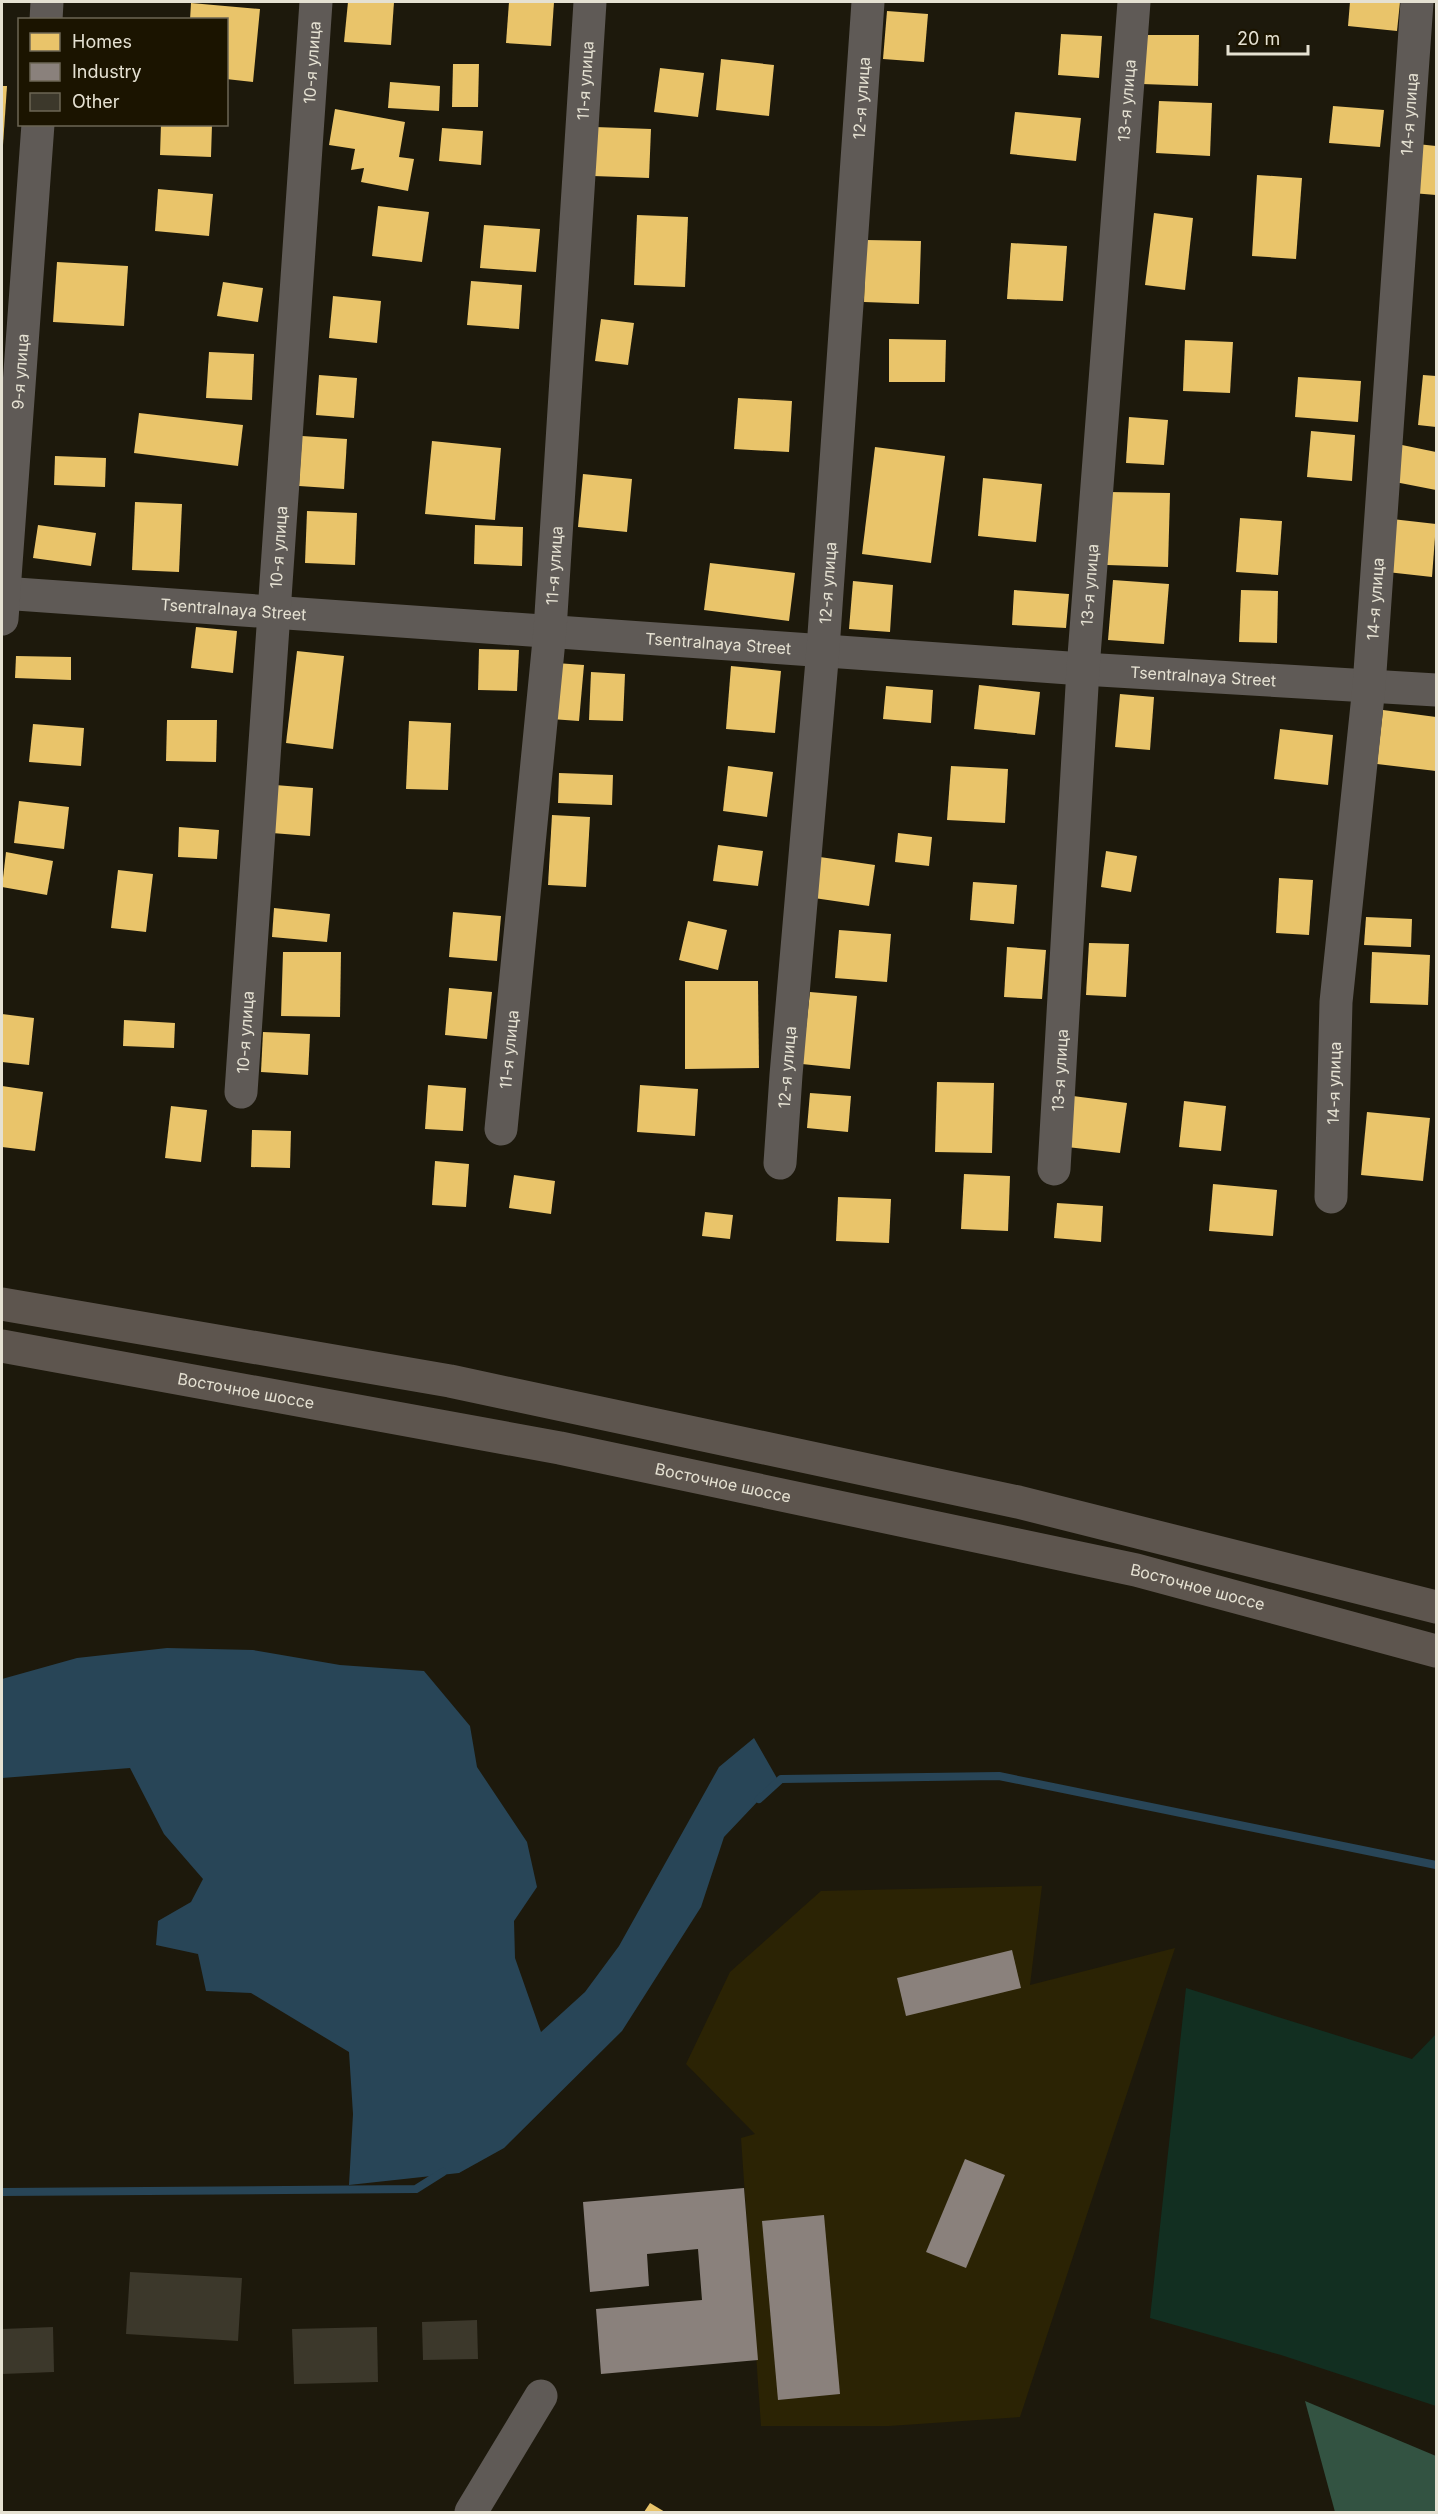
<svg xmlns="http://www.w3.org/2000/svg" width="1438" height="2514" viewBox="0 0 1438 2514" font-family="Inter,sans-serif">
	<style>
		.built { fill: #2b2304 }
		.green { fill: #122f21 }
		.forest { fill: #335342 }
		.water { fill: #284557 }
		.homes { fill: #e9c46a }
		.industry { fill: #8a817c }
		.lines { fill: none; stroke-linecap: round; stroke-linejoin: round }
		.stream { stroke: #284557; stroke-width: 8 }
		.building { fill: #3c382b }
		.minor { stroke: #5f5a56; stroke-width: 33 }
		.highway { stroke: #5d554e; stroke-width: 33 }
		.labels { text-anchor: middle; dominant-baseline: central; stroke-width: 6; stroke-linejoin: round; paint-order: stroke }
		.street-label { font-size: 16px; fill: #e5e1d2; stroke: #1b1400 }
	</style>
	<rect width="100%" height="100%" fill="#1d190c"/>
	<polygon class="built" points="1042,1886 1030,1985 1175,1948 1020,2417 889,2426 761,2426 741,2138 755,2134 686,2064 730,1972 821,1891"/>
	<polygon class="green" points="1186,1988 1412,2059 1436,2034 1436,2406 1281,2355 1150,2318"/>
	<polygon class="forest" points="1305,2401 1436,2456 1436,2512 1335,2512"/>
	<polygon class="water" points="167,1648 253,1650 340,1665 424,1671 470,1726 477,1767 527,1842 537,1887 514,1921 515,1958 541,2032 585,1992 619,1946 719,1767 754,1738 778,1780 724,1837 701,1907 622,2031 504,2148 459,2173 349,2185 353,2114 349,2052 251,1993 206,1991 198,1954 156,1945 158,1921 191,1902 203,1879 164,1834 130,1768 2,1778 2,1679 77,1658"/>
	<g class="homes">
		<polygon points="348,2 394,2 391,45 344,42"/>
		<polygon points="509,2 554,2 551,46 506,43"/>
		<polygon points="1350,2 1400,2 1397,31 1348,26"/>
		<polygon points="191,3 260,9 253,82 226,79 226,20 190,20"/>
		<polygon points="887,11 928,14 924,62 883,59"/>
		<polygon points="1061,34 1102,36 1099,78 1058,75"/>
		<polygon points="1144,35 1199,35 1198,86 1142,84"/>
		<polygon points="721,59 774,65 769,116 716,110"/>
		<polygon points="453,64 479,64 478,107 452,107"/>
		<polygon points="660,68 704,73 698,117 654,112"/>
		<polygon points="390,82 440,86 439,111 388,108"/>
		<polygon points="2,86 7,86 3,145 2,145"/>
		<polygon points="1159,101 1212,103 1210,156 1156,153"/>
		<polygon points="1333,106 1384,110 1380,147 1329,143"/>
		<polygon points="335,109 405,122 399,157 414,159 408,191 361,182 364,168 351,170 355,149 329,145"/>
		<polygon points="1015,112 1081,118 1076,161 1010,154"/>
		<polygon points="161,124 212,124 211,157 160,155"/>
		<polygon points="595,127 651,129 649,178 593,176"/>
		<polygon points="442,128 483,131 481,165 439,161"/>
		<polygon points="1417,144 1436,146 1436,195 1412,193"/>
		<polygon points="1257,175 1302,178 1296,259 1252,256"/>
		<polygon points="158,189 213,194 209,236 155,231"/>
		<polygon points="378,206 429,212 422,262 372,256"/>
		<polygon points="1154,213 1193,218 1185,290 1145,285"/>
		<polygon points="637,215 688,217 685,287 634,285"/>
		<polygon points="484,225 540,229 536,272 480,268"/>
		<polygon points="866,240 921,241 919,304 864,302"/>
		<polygon points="1011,243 1067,246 1063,301 1007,299"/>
		<polygon points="57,262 128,266 124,326 53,322"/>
		<polygon points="471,281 522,285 519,329 467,325"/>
		<polygon points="223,282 263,288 258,322 217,316"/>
		<polygon points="333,296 381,301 377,343 329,338"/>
		<polygon points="601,319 634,323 628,365 595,361"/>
		<polygon points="889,339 946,340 945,382 889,382"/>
		<polygon points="1185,340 1233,342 1230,393 1183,391"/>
		<polygon points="209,352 254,354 252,400 206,398"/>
		<polygon points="319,375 357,378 354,418 316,415"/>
		<polygon points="1423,375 1436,376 1436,427 1418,425"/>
		<polygon points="1298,377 1361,381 1358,422 1295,417"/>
		<polygon points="738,398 792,401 789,452 734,449"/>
		<polygon points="139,413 243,425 238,466 134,453"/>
		<polygon points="1129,417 1168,420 1164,465 1126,463"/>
		<polygon points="1311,431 1355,435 1352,481 1307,477"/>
		<polygon points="302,436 347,439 344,489 299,486"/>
		<polygon points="432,441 501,448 495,520 425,514"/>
		<polygon points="1402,445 1436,452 1436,490 1395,482"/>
		<polygon points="875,447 945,456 931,563 862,554"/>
		<polygon points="55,456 106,458 105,487 54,485"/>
		<polygon points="583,474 632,479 627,532 578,527"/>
		<polygon points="983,478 1042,484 1036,542 978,536"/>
		<polygon points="1108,492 1170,493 1168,567 1107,565"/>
		<polygon points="135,502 182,504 179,572 132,570"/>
		<polygon points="307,511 357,513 355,565 305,563"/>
		<polygon points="1240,518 1282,521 1278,575 1236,572"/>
		<polygon points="1392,519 1436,524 1432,577 1387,572"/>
		<polygon points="38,525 96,533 91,566 33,558"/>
		<polygon points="475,525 523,527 522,566 474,564"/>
		<polygon points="710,563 795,573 789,621 704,610"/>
		<polygon points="1113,580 1169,584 1164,644 1108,640"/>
		<polygon points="853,581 893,585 890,632 849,629"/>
		<polygon points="1014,590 1069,594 1066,628 1012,625"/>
		<polygon points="1241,590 1278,591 1277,643 1239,642"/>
		<polygon points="196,627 237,631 233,673 191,668"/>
		<polygon points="479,649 519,650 517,691 478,690"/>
		<polygon points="297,651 344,656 333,749 286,743"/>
		<polygon points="16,656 71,657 71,680 15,678"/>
		<polygon points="556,663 584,665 579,721 551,719"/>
		<polygon points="731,666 781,671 775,733 726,729"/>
		<polygon points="591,672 625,674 623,721 589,720"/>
		<polygon points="979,685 1040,692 1035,735 974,729"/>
		<polygon points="886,686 933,690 931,723 883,719"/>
		<polygon points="1120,694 1154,697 1150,750 1115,747"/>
		<polygon points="1383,710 1436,717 1436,771 1377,764"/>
		<polygon points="167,720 217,720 216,762 166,761"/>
		<polygon points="409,721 451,723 448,790 406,789"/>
		<polygon points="33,724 84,728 81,766 29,762"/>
		<polygon points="1280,729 1333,735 1328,785 1274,779"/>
		<polygon points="728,766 773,772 767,817 723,811"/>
		<polygon points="951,766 1008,769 1005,823 947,820"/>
		<polygon points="559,773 613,775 612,805 558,803"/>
		<polygon points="275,785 313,788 310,836 272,833"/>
		<polygon points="19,801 69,807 64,849 14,843"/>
		<polygon points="552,815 590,817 586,887 548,885"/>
		<polygon points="179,827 219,830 217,859 178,857"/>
		<polygon points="898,833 932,837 929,866 895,862"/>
		<polygon points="718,845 763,851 758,886 713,881"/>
		<polygon points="1106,851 1137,856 1131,892 1101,887"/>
		<polygon points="6,852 53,861 47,895 2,887"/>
		<polygon points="820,857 875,865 869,906 814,898"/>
		<polygon points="118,870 153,874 146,932 111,928"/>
		<polygon points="1279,878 1313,880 1309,935 1276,933"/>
		<polygon points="973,882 1017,885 1014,924 970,920"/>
		<polygon points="274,908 330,914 327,942 272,937"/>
		<polygon points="453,912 501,916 497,961 449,957"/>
		<polygon points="1366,917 1412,919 1411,947 1364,945"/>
		<polygon points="688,921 727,930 718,970 679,960"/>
		<polygon points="839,930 891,934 887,982 835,978"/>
		<polygon points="1089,943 1129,944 1126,997 1086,995"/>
		<polygon points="1007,947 1046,950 1042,999 1004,997"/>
		<polygon points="283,952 341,952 340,1017 281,1016"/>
		<polygon points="1372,952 1430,955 1428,1005 1370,1003"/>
		<polygon points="685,981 758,981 759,1068 685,1069"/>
		<polygon points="449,988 492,992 487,1039 445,1035"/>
		<polygon points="810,992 857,996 850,1069 802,1064"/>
		<polygon points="2,1014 34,1018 29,1065 2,1062"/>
		<polygon points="124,1020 175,1023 174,1048 123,1046"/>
		<polygon points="263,1032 310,1034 308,1075 261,1072"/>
		<polygon points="937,1082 994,1083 992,1153 935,1152"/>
		<polygon points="428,1085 466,1088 463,1131 425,1129"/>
		<polygon points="640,1085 698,1089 695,1136 637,1132"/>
		<polygon points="2,1086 43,1092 35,1151 2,1147"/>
		<polygon points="810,1093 851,1096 848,1132 807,1128"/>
		<polygon points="1073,1096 1127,1103 1120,1153 1067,1147"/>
		<polygon points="1184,1101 1226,1106 1221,1151 1179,1147"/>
		<polygon points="171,1106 207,1110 201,1162 165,1158"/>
		<polygon points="1367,1112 1430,1118 1423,1181 1361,1175"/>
		<polygon points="252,1130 291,1131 290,1168 251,1167"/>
		<polygon points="435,1161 469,1164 466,1207 432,1205"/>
		<polygon points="964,1174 1010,1176 1008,1231 961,1229"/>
		<polygon points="514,1175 555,1181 551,1214 509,1208"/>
		<polygon points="1213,1184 1277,1190 1273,1236 1209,1231"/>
		<polygon points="838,1197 891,1199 889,1243 836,1241"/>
		<polygon points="1057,1203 1103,1206 1101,1242 1054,1238"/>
		<polygon points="705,1212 733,1215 730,1239 702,1236"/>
		<polygon points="650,2503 665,2512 644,2512"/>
	</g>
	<g class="industry">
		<polygon points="1012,1950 1021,1988 906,2016 897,1978"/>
		<polygon points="965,2159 1005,2175 966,2268 926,2252"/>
		<polygon points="744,2188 758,2360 601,2374 596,2309 702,2300 698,2249 647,2254 649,2286 590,2292 583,2202"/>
		<polygon points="824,2215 840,2394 778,2400 762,2221"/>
	</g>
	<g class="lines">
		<g class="stream">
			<polyline points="759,1799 781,1779 999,1776 1436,1865"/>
			<polyline points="2,2192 416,2189 443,2172"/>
		</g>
	</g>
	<g class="building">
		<polygon points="130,2272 242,2278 238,2341 126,2334"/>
		<polygon points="477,2320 478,2359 423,2360 422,2322"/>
		<polygon points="53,2327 54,2372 2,2374 2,2329"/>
		<polygon points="377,2327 378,2382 294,2384 292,2329"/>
	</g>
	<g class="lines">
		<g class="minor">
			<polyline points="46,20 47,2"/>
			<path id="s1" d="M2,593L1083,669L1436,690"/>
			<path id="s2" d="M2,619L38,124"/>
			<path id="s3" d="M241,1092L316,2"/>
			<path id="s4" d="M501,1129L550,630L590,2"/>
			<path id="s5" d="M780,1163L786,1075L823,649L868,2"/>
			<path id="s6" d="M1054,1169L1083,669L1134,2"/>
			<path id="s7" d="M1331,1197L1336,1002L1369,686L1417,2"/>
			<polyline points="471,2512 541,2396"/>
		</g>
		<g class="highway">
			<polyline points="2,1304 450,1381 1018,1502 1436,1607"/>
			<path id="s8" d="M2,1346L560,1448L1136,1570L1436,1651"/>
		</g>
	</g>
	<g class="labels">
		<g class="street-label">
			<text stroke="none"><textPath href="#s3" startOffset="1032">10-я улица</textPath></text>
			<text stroke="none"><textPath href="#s4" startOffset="1052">11-я улица</textPath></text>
			<text stroke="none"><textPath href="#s5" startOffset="1068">12-я улица</textPath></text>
			<text stroke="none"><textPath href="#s6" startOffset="1071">13-я улица</textPath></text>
			<text stroke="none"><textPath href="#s7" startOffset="1086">14-я улица</textPath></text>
			<text stroke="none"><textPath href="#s2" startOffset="248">9-я улица</textPath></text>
			<text stroke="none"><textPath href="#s3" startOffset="546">10-я улица</textPath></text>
			<text stroke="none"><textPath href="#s4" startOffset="566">11-я улица</textPath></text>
			<text stroke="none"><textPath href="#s5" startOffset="582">12-я улица</textPath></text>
			<text stroke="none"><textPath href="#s6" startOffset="585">13-я улица</textPath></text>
			<text stroke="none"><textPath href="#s7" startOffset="600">14-я улица</textPath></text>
			<text stroke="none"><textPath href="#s1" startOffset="232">Tsentralnaya Street</textPath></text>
			<text stroke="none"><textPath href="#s1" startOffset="718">Tsentralnaya Street</textPath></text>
			<text stroke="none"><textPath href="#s1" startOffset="1204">Tsentralnaya Street</textPath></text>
			<text stroke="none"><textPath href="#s3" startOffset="60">10-я улица</textPath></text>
			<text stroke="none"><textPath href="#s4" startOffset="80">11-я улица</textPath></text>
			<text stroke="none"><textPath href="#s5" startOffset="96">12-я улица</textPath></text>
			<text stroke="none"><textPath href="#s6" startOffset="99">13-я улица</textPath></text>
			<text stroke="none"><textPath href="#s7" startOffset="114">14-я улица</textPath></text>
			<text stroke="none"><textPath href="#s8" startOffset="248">Восточное шоссе</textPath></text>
			<text stroke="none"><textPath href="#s8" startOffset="734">Восточное шоссе</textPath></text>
			<text stroke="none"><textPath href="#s8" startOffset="1220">Восточное шоссе</textPath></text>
		</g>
	</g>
	<rect width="1438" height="2514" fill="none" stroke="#e5e1d2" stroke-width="6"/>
	<rect x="18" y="18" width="210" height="108" fill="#1b1400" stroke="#6c6654" stroke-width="1.5"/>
	<rect x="30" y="33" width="30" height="18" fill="#e9c46a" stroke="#6c6654" stroke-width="1.5"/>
	<text x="72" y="48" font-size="18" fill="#e5e1d2">Homes</text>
	<rect x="30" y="63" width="30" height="18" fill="#8a817c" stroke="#6c6654" stroke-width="1.5"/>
	<text x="72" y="78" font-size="18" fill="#e5e1d2">Industry</text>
	<rect x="30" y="93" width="30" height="18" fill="#3c382b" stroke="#6c6654" stroke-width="1.5"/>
	<text x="72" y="108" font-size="18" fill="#e5e1d2">Other</text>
	<path d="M1228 45v9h80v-9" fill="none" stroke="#e5e1d2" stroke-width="3"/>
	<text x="1237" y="45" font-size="18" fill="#e5e1d2" stroke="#1b1400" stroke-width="4.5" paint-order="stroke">20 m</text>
</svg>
